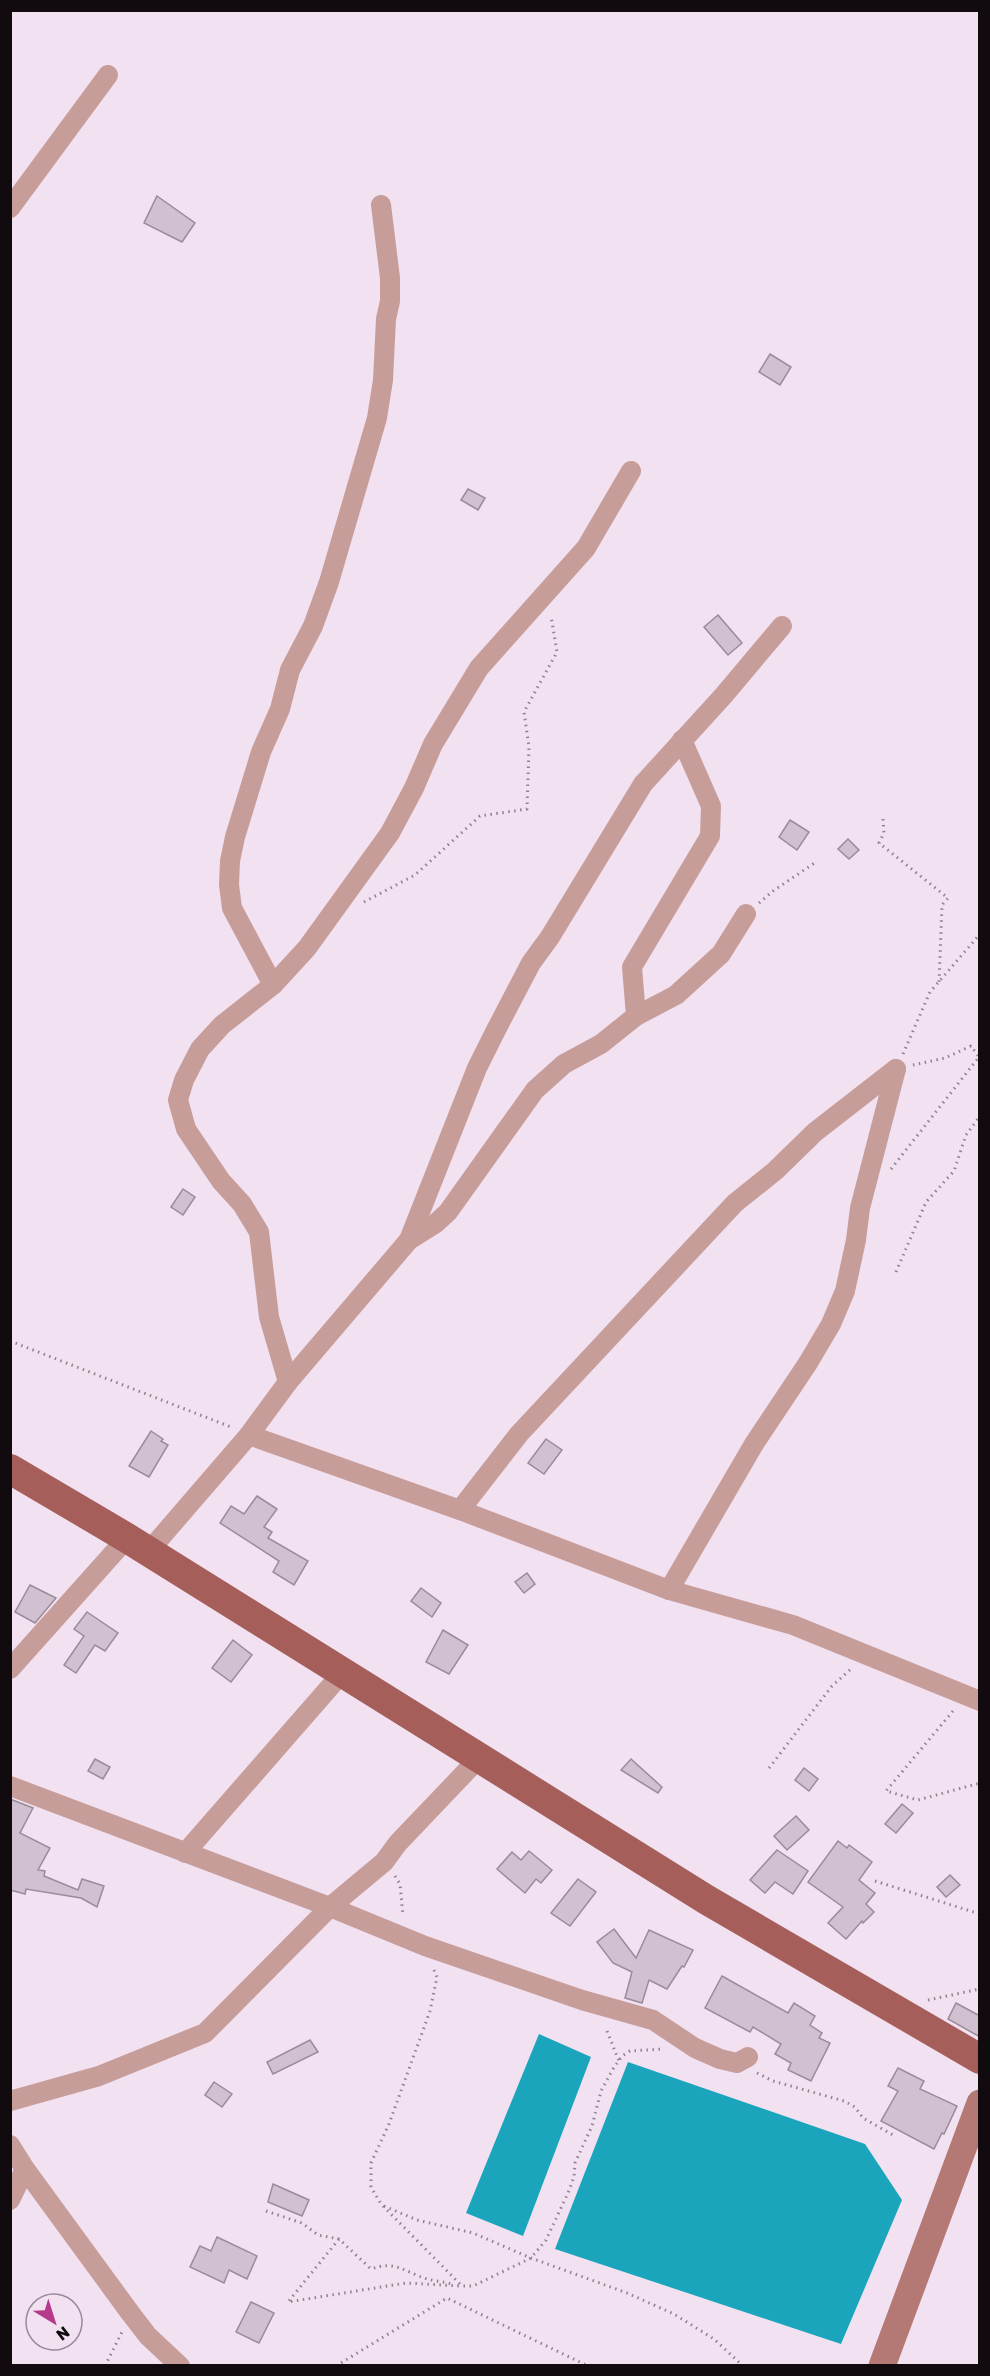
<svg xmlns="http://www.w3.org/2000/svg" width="990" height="2376" viewBox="0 0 990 2376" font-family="Rubik,sans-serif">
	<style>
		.water { fill: #1aa5bc }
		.building { fill: #d1c0cf; stroke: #9b8b9a; stroke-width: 1.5 }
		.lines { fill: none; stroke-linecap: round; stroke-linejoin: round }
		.path { stroke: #8f838e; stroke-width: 3; stroke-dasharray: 1.5 4.5; stroke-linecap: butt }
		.minor { stroke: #c79d9a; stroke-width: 20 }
		.secondary { stroke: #b47975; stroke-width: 27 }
		.primary { stroke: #a65e5a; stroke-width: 30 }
	</style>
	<rect width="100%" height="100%" fill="#f2e1f1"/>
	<g class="water">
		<polygon points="539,2034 591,2057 523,2236 466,2213"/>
		<polygon points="628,2062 865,2144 902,2200 841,2344 555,2249"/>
	</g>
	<g class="building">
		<polygon points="157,196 195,223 182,242 144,223"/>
		<polygon points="770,354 791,367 780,385 759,372"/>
		<polygon points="468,489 485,498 478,510 461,500"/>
		<polygon points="718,615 742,643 728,655 704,627"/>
		<polygon points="790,820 809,832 797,850 779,837"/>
		<polygon points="848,839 859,850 849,859 838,849"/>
		<polygon points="183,1189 195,1197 183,1215 171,1207"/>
		<polygon points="151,1431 163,1439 161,1441 168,1445 149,1477 129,1466"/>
		<polygon points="546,1439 562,1450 544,1474 528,1463"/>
		<polygon points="257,1496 277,1509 264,1527 272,1532 268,1538 308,1561 294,1585 273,1572 279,1561 220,1523 231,1506 244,1514"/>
		<polygon points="527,1573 535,1584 524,1593 515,1582"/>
		<polygon points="30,1585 56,1598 35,1623 15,1612"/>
		<polygon points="421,1588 441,1603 432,1617 411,1601"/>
		<polygon points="87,1612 118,1633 105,1651 95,1645 76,1673 64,1665 84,1636 74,1629"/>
		<polygon points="443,1630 468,1645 449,1674 426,1662"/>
		<polygon points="233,1640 252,1655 231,1682 212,1668"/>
		<polygon points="95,1759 110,1767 103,1779 88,1771"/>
		<polygon points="631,1759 662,1787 658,1793 621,1770"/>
		<polygon points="804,1768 818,1779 809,1791 795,1780"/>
		<polygon points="10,1799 33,1808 20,1833 50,1848 38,1870 45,1871 44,1876 78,1890 82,1879 104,1886 97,1907 81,1898 26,1889 25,1894 10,1890"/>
		<polygon points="902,1804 913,1813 896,1833 885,1824"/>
		<polygon points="796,1816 809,1830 787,1850 774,1836"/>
		<polygon points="838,1841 847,1848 849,1845 872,1862 859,1880 875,1893 866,1904 874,1912 863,1923 862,1921 846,1939 828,1923 843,1907 808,1882"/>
		<polygon points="777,1850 808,1871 793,1894 775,1882 765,1893 750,1880"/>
		<polygon points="529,1851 552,1870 541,1883 536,1879 525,1893 497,1869 512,1852 521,1860"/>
		<polygon points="950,1875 960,1885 946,1897 937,1887"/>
		<polygon points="578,1879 596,1892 570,1926 551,1913"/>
		<polygon points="614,1929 636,1958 649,1930 693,1950 684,1967 682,1966 667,1989 649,1980 642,2003 625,1998 632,1972 613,1963 597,1942"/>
		<polygon points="722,1976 788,2013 794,2003 815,2016 810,2025 822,2033 819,2038 830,2043 811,2081 788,2070 791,2063 775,2054 781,2044 753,2027 750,2032 705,2008"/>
		<polygon points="956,2003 980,2016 980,2037 948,2019"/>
		<polygon points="310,2040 318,2052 273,2074 267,2062"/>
		<polygon points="898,2068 924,2081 920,2089 957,2106 944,2134 942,2133 934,2149 881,2121 898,2091 888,2086"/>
		<polygon points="214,2082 232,2094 222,2107 205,2095"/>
		<polygon points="273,2184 309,2200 302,2216 268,2202"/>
		<polygon points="217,2237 257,2256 247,2279 229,2270 224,2283 190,2267 200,2246 211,2251"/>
		<polygon points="251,2302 274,2313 259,2343 236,2332"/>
	</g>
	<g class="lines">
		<g class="path">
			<polyline points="883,819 884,833 879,843 948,898 942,905 939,983"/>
			<polyline points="364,902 415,875 480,816 527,809 529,747 524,712 557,652 551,616"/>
			<polyline points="759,903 773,891 816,862"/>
			<polyline points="903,1054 930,992 980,934"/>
			<polyline points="891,1169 979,1057 971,1046 945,1058 913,1065"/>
			<polyline points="896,1272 926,1202 954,1171 966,1135 980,1116"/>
			<polyline points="10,1341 231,1427"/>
			<polyline points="953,1711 886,1791 918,1800 980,1783"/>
			<polyline points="769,1768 832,1686 852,1668"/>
			<polyline points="395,1876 400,1884 403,1916"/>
			<polyline points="875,1881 980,1914"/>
			<polyline points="434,1970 437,1977 430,2011 389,2124 371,2163 371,2187 381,2204 462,2286 473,2286 531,2258 546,2240 568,2193 574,2177 575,2163 592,2126 601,2091 613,2069 622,2056 630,2051 663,2049"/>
			<polyline points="928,2000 980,1989"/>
			<polyline points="607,2031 619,2061"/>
			<polyline points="757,2073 773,2081 844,2101 855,2107 863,2118 893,2135"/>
			<polyline points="384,2206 417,2220 473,2233 531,2258 627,2293 674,2314 714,2339 743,2366"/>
			<path d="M266,2211L302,2223L318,2235L339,2239L371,2269C395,2260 405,2272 427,2279C435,2281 444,2282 452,2284"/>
			<polyline points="339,2239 288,2302 406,2283 460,2286"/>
			<polyline points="105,2366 122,2332"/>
			<polyline points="336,2366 447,2298 588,2366"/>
		</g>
		<g class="minor">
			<polyline points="10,208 108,75"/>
			<polyline points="273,985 307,948 390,833 414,788 433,744 479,668 586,548 631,471"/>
			<polyline points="636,1016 632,967 710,836 711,806 682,740"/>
			<polyline points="409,1240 436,1223 448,1212 535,1090 564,1064 601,1044 636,1016 676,995 721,954 746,914"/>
			<polyline points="288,1382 269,1317 259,1232 242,1204 221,1181 186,1129 178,1100 184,1080 200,1049 222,1025 273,985 232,908 229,885 230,861 235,837 261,752 280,709 290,670 313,626 329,582 377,418 383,380 386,319 390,301 390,278 381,205"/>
			<polyline points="249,1435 288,1382 409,1240 477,1068 496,1030 531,963 550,937 643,784 724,695 782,626"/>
			<polyline points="460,1510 519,1434 735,1203 775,1171 815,1132 896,1069"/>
			<polyline points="149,1551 249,1435 460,1510 669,1590 793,1625 980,1701"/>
			<polyline points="669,1590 754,1444 808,1363 831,1324 845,1291 856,1240 860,1208 896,1069"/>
			<polyline points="10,1669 127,1538"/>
			<polyline points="10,1786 330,1907 425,1946 582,2000 653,2020 695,2048 720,2059 737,2063 748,2057"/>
			<polyline points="185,1853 343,1672"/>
			<polyline points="10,2101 99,2076 205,2033 330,1907 384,1862 398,1843 480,1757"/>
			<polyline points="10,2145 25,2169 131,2314 148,2336 180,2366"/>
			<polyline points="10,2200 25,2169"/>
		</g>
		<polyline class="secondary" points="882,2366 980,2103"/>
		<polyline class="primary" points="10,1469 127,1538 707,1900 980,2059"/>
	</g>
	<rect width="990" height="2376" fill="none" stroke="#110b10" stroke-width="24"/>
	<g transform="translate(54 2322) rotate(142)"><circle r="28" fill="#f2e1f1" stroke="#988b97" stroke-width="1.5"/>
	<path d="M0-4.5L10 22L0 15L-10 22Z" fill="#b63a8c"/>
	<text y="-9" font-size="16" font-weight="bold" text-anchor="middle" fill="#110b10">N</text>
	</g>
</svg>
